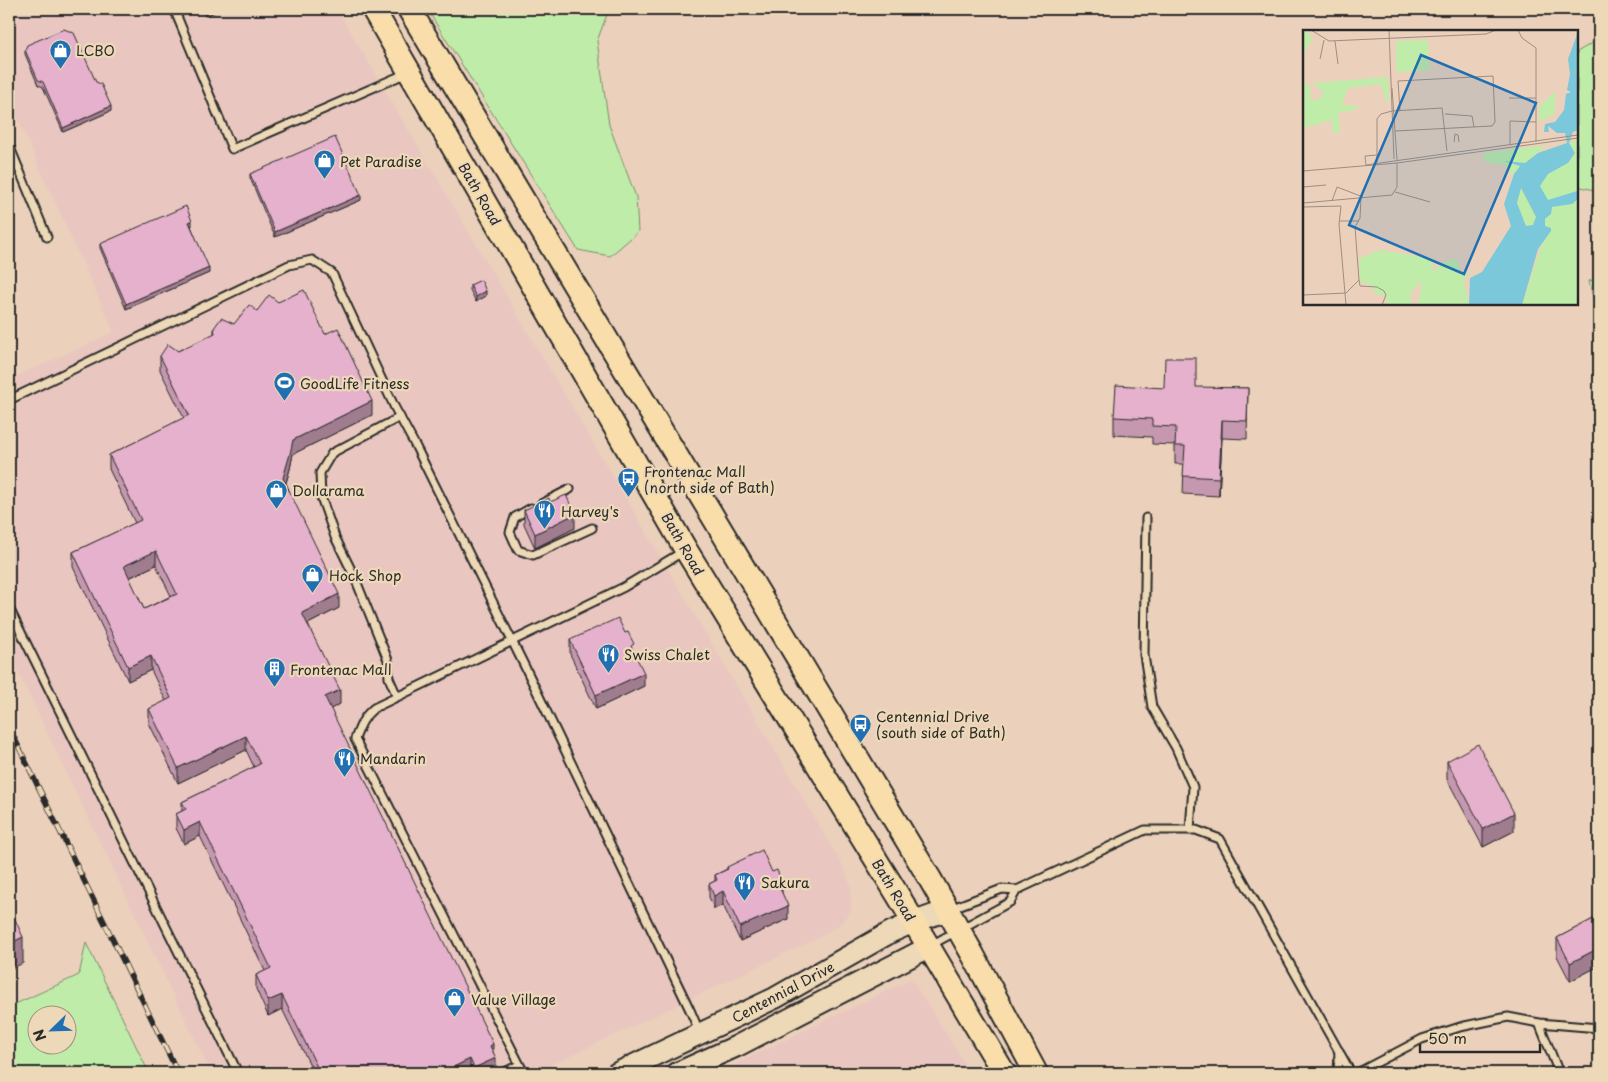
<svg xmlns="http://www.w3.org/2000/svg" width="1608" height="1082" viewBox="0 0 1608 1082" font-family="'Playpen Sans',sans-serif">
	<style>
		.built { fill: #e9c7c0 }
		.green { fill: #c0eca9; stroke: #768c6a; fill-rule: evenodd }
		.lines { fill: none; stroke-linecap: round; stroke-linejoin: round }
		.lane-casing { stroke: #2b2b2b; stroke-width: 11 }
		.secondary-casing { stroke: #2b2b2b; stroke-width: 24 }
		.primary-casing { stroke: #2b2b2b; stroke-width: 26 }
		.lane { stroke: #edd8b7; stroke-width: 7 }
		.secondary { stroke: #edd8b7; stroke-width: 20 }
		.primary { stroke: #f9deab; stroke-width: 22 }
		.rail-casing { stroke: #2b2b2b; stroke-width: 5.5 }
		.rail { stroke: #edd8b7; stroke-width: 4; stroke-dasharray: 11; stroke-linecap: butt }
		.wall { fill: #c598af; stroke: #2b2b2b; fill-rule: evenodd }
		.shaded-wall { fill: #a07c8f; stroke: #2b2b2b }
		.building { fill: #e5b1cc; stroke: #2b2b2b; fill-rule: evenodd }
		.labels { text-anchor: middle; dominant-baseline: central; stroke-width: 4.5; stroke-linejoin: round; paint-order: stroke }
		.poi-label { font-size: 14px; fill: #2b2b2b; stroke: #edd8b7; text-anchor: start }
		.street-label { font-size: 14px; fill: #2b2b2b; stroke: #edd8b7 }
		.inset-road { fill: none; stroke: #9e8e81; stroke-width: 1 }
		.view { fill: #1f6fb2; fill-opacity: 0.15; stroke: #1f6fb2; stroke-width: 2.5 }
		.inset-edge { fill: none; stroke: #2b2b2b; stroke-width: 2.5 }
	</style>
	<rect width="100%" height="100%" fill="#ebd0bb"/>
	<filter id="ink" filterUnits="userSpaceOnUse"><feTurbulence type="fractalNoise" baseFrequency=".02" numOctaves="2"/><feDisplacementMap in="SourceGraphic" scale="10" xChannelSelector="R" yChannelSelector="G"/><feConvolveMatrix kernelMatrix="1 2 1 2 8 2 1 2 1" color-interpolation-filters="sRGB"/></filter>
	<g filter="url(#ink)">
		<g class="built">
			<polygon points="31,9 337,9 844,868 851,887 851,911 840,924 818,938 534,1073 211,1073 9,653 9,380 114,332 9,100 9,18"/>
			<polygon points="911,979 971,1073 717,1073"/>
		</g>
		<g class="green">
			<polygon points="427,9 609,9 597,41 609,125 636,197 638,232 610,256 578,250"/>
			<polygon points="1599,39 1599,191 1577,186 1577,52"/>
			<polygon points="1599,279 1599,322 1589,281"/>
			<path d="M86,943L149,1073H9V1007L79,975ZM38,1014H68V1044H38Z"/>
		</g>
		<g class="lines">
			<defs>
				<g id="lane">
					<polyline points="174,9 232,149 407,73"/>
					<polyline points="9,145 47,237"/>
					<polyline points="9,400 289,265 312,260 332,273 395,408 416,447 528,673 690,1010 699,1031"/>
					<polyline points="541,504 570,489"/>
					<polyline points="531,508 515,517 510,532 518,550 533,555 592,528"/>
					<polyline points="1146,518 1144,655 1152,707 1176,748 1193,787 1190,830"/>
					<polyline points="9,608 238,1073"/>
					<polyline points="397,696 389,678 388,660 355,578 335,537 321,497 320,473 332,453 400,417"/>
					<polyline points="950,909 1002,889 1017,890 1145,830 1196,830 1220,839 1351,1073"/>
					<polyline points="931,945 1010,902 1017,890"/>
					<polyline points="1539,1023 1559,1073"/>
					<polyline points="503,1073 519,1065"/>
					<path d="M524,1073L355,739C360,726 363,717 374,708L624,587L684,551"/>
					<polyline points="1338,1073 1339,1051"/>
					<polyline points="1357,1073 1422,1039 1460,1027 1508,1017 1539,1023 1599,1028"/>
				</g>
				<g id="secondary">
					<polyline points="617,1073 775,998 891,932 914,922 948,910"/>
					<polyline points="677,1073 737,1046 929,947"/>
				</g>
				<g id="primary">
					<polyline points="373,9 686,550 899,897 1004,1073"/>
					<polyline points="409,9 930,879 973,955 1036,1073"/>
				</g>
			</defs>
			<use href="#lane" class="lane-casing"/>
			<use href="#secondary" class="secondary-casing"/>
			<use href="#primary" class="primary-casing"/>
			<use href="#lane" class="lane"/>
			<use href="#secondary" class="secondary"/>
			<use href="#primary" class="primary"/>
			<defs>
				<polyline id="rail" points="9,727 178,1073"/>
			</defs>
			<use href="#rail" class="rail-casing"/>
			<use href="#rail" class="rail"/>
		</g>
		<g class="wall">
			<polygon points="201,9 222,9 205,16"/>
			<polygon points="25,50 96,82 111,111 63,132 43,87 38,85 25,54"/>
			<polygon points="250,174 361,200 275,237 250,178"/>
			<polygon points="191,226 209,273 126,309 100,248 100,244 192,226"/>
			<polygon points="470,285 486,296 476,302 470,290"/>
			<path d="M278,302L325,334L372,415L293,454L290,469L286,483L339,608L308,624L340,704L330,709L493,1053L496,1072L494,1073H314L282,1009L268,1016L256,989V975L265,971L200,836L184,844L176,828V814L182,811V802L254,767L246,750L178,783L149,723V709L166,701L151,670L128,681L73,567V552L135,523L109,469V455L184,418L160,370V356L178,351L214,334V328L234,324L257,311ZM156,565L171,596L144,609L129,578Z"/>
			<polygon points="1164,388 1248,388 1247,439 1222,438 1219,496 1183,494 1184,464 1175,464 1175,445 1152,444 1152,437 1114,435 1114,417"/>
			<polygon points="550,502 575,528 535,548 524,524 524,510"/>
			<polygon points="570,640 634,651 644,686 596,709 570,654"/>
			<polygon points="1447,761 1514,831 1483,847 1447,779"/>
			<polygon points="727,867 782,893 788,919 740,941 723,905 714,909 709,897 709,884 715,881 715,875 727,869"/>
			<polygon points="1599,916 1599,966 1570,981 1557,956 1557,938"/>
		</g>
		<g class="shaded-wall">
			<polygon points="212,9 222,9 205,16 205,12"/>
			<polygon points="111,106 111,111 63,132 63,128"/>
			<polygon points="361,195 361,200 275,237 275,232"/>
			<polygon points="192,221 192,226 189,227 189,222"/>
			<polygon points="209,268 209,273 126,309 126,304"/>
			<polygon points="486,291 486,296 476,302 476,297"/>
			<polygon points="372,401 372,415 293,454 290,469 283,492 283,478 293,440"/>
			<polygon points="1222,420 1222,438 1219,496 1219,478"/>
			<polygon points="575,514 575,528 535,548 535,534"/>
			<polygon points="156,551 156,565 124,580 124,566"/>
			<polygon points="339,594 339,608 302,627 302,613"/>
			<polygon points="151,656 151,670 128,681 128,667"/>
			<polygon points="644,673 644,686 596,709 596,695"/>
			<polygon points="340,690 340,704 325,712 325,697"/>
			<polygon points="246,736 246,750 178,783 178,768"/>
			<polygon points="1514,813 1514,831 1483,847 1483,829"/>
			<polygon points="200,822 200,836 184,844 184,830"/>
			<polygon points="782,882 782,895 778,884"/>
			<polygon points="723,891 723,905 714,909 714,896"/>
			<polygon points="788,906 788,919 740,941 740,927"/>
			<polygon points="23,937 23,963 9,970 9,944"/>
			<polygon points="1599,948 1599,966 1570,981 1570,963"/>
			<polygon points="282,995 282,1009 268,1016 268,1001"/>
			<polygon points="493,1044 493,1058 490,1046"/>
			<polygon points="496,1058 496,1072 494,1073 474,1073 474,1068"/>
			<polygon points="470,1059 470,1073 441,1073"/>
		</g>
		<g class="building">
			<polygon points="203,9 212,9 205,12"/>
			<polygon points="64,29 74,33 96,82 101,84 111,106 63,128 43,82 38,80 25,50 27,45"/>
			<polygon points="335,137 361,195 275,232 250,174"/>
			<polygon points="186,206 192,221 189,222 209,268 126,304 100,244"/>
			<polygon points="481,280 486,291 476,297 470,285"/>
			<path d="M304,290L325,334L338,328L372,401L293,440L290,454L283,478L339,594L302,613L340,690L325,697L493,1044L490,1046L496,1058L474,1068L470,1059L441,1073H320L282,995L268,1001L256,975L271,968L200,822L184,830L176,814L186,809L182,802L260,764L246,736L178,768L149,709L171,698L151,656L128,667L73,552L141,520L109,455L189,415L160,356L168,344L178,351L215,333L214,328L221,318L234,324L249,305L257,311L269,295L278,302ZM156,551L177,594L144,609L124,566Z"/>
			<polygon points="1165,358 1196,358 1196,387 1248,388 1247,421 1222,420 1219,478 1183,476 1185,446 1175,446 1176,427 1152,426 1152,419 1114,417 1116,385 1164,388"/>
			<polygon points="566,495 575,514 535,534 524,510 549,498 550,502"/>
			<polygon points="618,618 625,633 628,632 634,644 631,646 644,673 596,695 570,640"/>
			<polygon points="1478,744 1514,813 1483,829 1447,761"/>
			<polygon points="762,850 772,872 777,870 782,882 778,884 788,906 740,927 723,891 714,896 709,884 717,880 715,875 728,869 727,867"/>
			<polygon points="9,906 23,937 9,944"/>
			<polygon points="1599,916 1599,948 1570,963 1557,938"/>
		</g>
	</g>
	<defs>
		<symbol id="shop-pin" viewBox="-11 -11 22 30"><path d="M0 17L-7.5 6A9.5 9.5 0 1 1 7.5 6Z" fill="#1f6fb2" stroke="#edd8b7"/><path d="M-5-2.5h2.3a2.7 3.5 0 0 1 5.4 0H5L5.5 6h-11ZM-1.5-2.5h3a1.5 2.3 0 0 0-3 0Z" fill="#fff"/></symbol>
		<symbol id="stadium-pin" viewBox="-11 -11 22 30"><path d="M0 17L-7.5 6A9.5 9.5 0 1 1 7.5 6Z" fill="#1f6fb2" stroke="#edd8b7"/><path d="M0-5a6.5 5 0 1 0 0 10a6.5 5 0 1 0 0-10ZM-3.5-1.8h7v3.6h-7Z" fill="#fff"/></symbol>
		<symbol id="bus-pin" viewBox="-11 -11 22 30"><path d="M0 17L-7.5 6A9.5 9.5 0 1 1 7.5 6Z" fill="#1f6fb2" stroke="#edd8b7"/><path d="M-5-6H5V4H4V6H2V4H-2V6H-4V4H-5ZM-3.5-4V0h7V-4ZM-3.5 1.2v1.5H-2V1.2ZM2 1.2v1.5H3.5V1.2Z" fill="#fff"/></symbol>
		<symbol id="restaurant-pin" viewBox="-11 -11 22 30"><path d="M0 17L-7.5 6A9.5 9.5 0 1 1 7.5 6Z" fill="#1f6fb2" stroke="#edd8b7"/><path d="M-5-6h1v4h1v-4h1v4h1v-4h1v5L-1.5 .5V6h-2V.5L-5-1ZM5-6V6H3V1.5H1.5Q1.5-4 5-6Z" fill="#fff"/></symbol>
		<symbol id="building-pin" viewBox="-11 -11 22 30"><path d="M0 17L-7.5 6A9.5 9.5 0 1 1 7.5 6Z" fill="#1f6fb2" stroke="#edd8b7"/><path d="M-4-6H4V6H1V3H-1V6H-4ZM-2.5-4.3h1.7v1.8h-1.7ZM.8-4.3h1.7v1.8H.8ZM-2.5-1h1.7V.8h-1.7ZM.8-1h1.7V.8H.8Z" fill="#fff"/></symbol>
	</defs>
	<g fill-rule="evenodd">
		<use href="#shop-pin" x="48" y="38" width="25" height="34"/>
		<use href="#shop-pin" x="312" y="148" width="25" height="34"/>
		<use href="#stadium-pin" x="272" y="370" width="25" height="34"/>
		<use href="#bus-pin" x="616" y="466" width="25" height="34"/>
		<use href="#shop-pin" x="264" y="478" width="25" height="34"/>
		<use href="#restaurant-pin" x="532" y="498" width="25" height="34"/>
		<use href="#shop-pin" x="300" y="562" width="25" height="34"/>
		<use href="#restaurant-pin" x="596" y="642" width="25" height="34"/>
		<use href="#building-pin" x="262" y="656" width="25" height="34"/>
		<use href="#bus-pin" x="848" y="712" width="25" height="34"/>
		<use href="#restaurant-pin" x="332" y="746" width="25" height="34"/>
		<use href="#restaurant-pin" x="732" y="870" width="25" height="34"/>
		<use href="#shop-pin" x="442" y="986" width="25" height="34"/>
	</g>
	<g class="labels">
		<g class="poi-label">
			<text x="76" y="50">LCBO</text>
			<text x="340" y="161">Pet Paradise</text>
			<text x="300" y="383">GoodLife Fitness</text>
			<text x="644" y="471">Frontenac Mall<tspan x="644" dy="16">(north side of Bath)</tspan></text>
			<text x="292" y="490">Dollarama</text>
			<text x="561" y="511">Harvey's</text>
			<text x="329" y="575">Hock Shop</text>
			<text x="624" y="654">Swiss Chalet</text>
			<text x="290" y="669">Frontenac Mall</text>
			<text x="876" y="716">Centennial Drive<tspan x="876" dy="16">(south side of Bath)</tspan></text>
			<text x="360" y="758">Mandarin</text>
			<text x="761" y="882">Sakura</text>
			<text x="471" y="999">Value Village</text>
		</g>
		<g class="street-label">
			<text transform="translate(480 194) rotate(60)">Bath Road</text>
			<text transform="translate(683 544) rotate(60)">Bath Road</text>
			<text transform="translate(894 890) rotate(59)">Bath Road</text>
			<text transform="translate(783 992) rotate(-28)">Centennial Drive</text>
		</g>
	</g>
	<g transform="translate(1303 30)">
		<rect width="275" height="275" fill="#ebd0bb"/>
		<path d="M0,0L10,7L0,26ZM125,10L126,38L129,40L93,42V11ZM85,47L86,71H83L78,54L45,58L39,75L56,76L49,81L35,82L37,102L30,103L29,90L0,98V53L7,55L8,70H16L18,65L19,70L20,62L10,53ZM252,61V83L236,92V77ZM274,110L275,275H219L244,198L241,192L245,170L237,161L238,147L266,113ZM243,116L208,145L202,135L184,132L179,127L181,123L217,118ZM218,158L233,187L230,195L223,196L214,173ZM77,220L132,229L128,242L143,231L154,229L157,242L166,243L161,250L166,275H115L119,251L107,263L109,275H84L83,266L73,264L69,256L57,251L56,229Z" fill="#c0eca9"/>
		<path d="M275,2V100L270,102L266,113L272,123L265,133L245,144L237,156L245,170L274,161L275,169L269,174L249,177L248,184L242,189V196L248,198V201L235,219L219,275H166L167,248L179,242L208,196L201,174L211,144L217,136L201,131L222,133L235,123L264,113L262,103H254L245,96L246,102H241L242,94L252,92L261,80L263,64L268,62L264,60L267,44L265,29ZM218,158L233,187L230,195L223,196L214,173Z" fill="#7cc8db" fill-rule="evenodd"/>
		<path class="inset-road" d="M8,0L26,11L183,4L193,0M86,0L91,129M215,0L219,8L233,18V112M32,11L35,34M17,29L21,10M89,58L94,130M206,68H233M142,84L169,86L171,97M92,101L189,96L192,92L190,46L95,51L97,81M151,112L152,104L155,105L156,112M207,114V91L233,92M74,132V89L78,84L89,81L139,78L144,121M63,135L62,126L74,125M63,135L275,105M0,141L94,133L275,108M0,157L23,155M92,162L127,172M29,171L34,157L60,167M0,173L89,165L94,157V133M0,177L38,176L36,194L43,275M37,191H56M56,250L57,256L74,257L81,261L83,265L79,275M0,265L43,263L56,250L52,197L57,188L58,168"/>
		<path class="view" d="M118,25L233,73L161,244L46,195Z"/>
		<rect width="275" height="275" class="inset-edge"/>
	</g>
	<rect width="1608" height="1082" fill="none" stroke="#edd8b7" stroke-width="30"/>
	<rect x="15" y="15" width="1578" height="1052" fill="none" stroke="#2b2b2b" stroke-width="2" filter="url(#ink)"/>
	<g transform="translate(52 1030) rotate(247)"><circle r="24" fill="#edd8b7" stroke="#9f937f"/>
	<path d="M0-4L9 19L0 12L-9 19Z" fill="#1f6fb2"/>
	<text y="-8" font-size="14" font-weight="bold" text-anchor="middle" fill="#2b2b2b">N</text>
	</g>
	<path d="M1420 1044v8h120v-8" fill="none" stroke="#2b2b2b" stroke-width="2.5"/>
	<text x="1428" y="1044" font-size="15" fill="#2b2b2b" stroke="#edd8b7" stroke-width="4" paint-order="stroke">50 m</text>
</svg>
